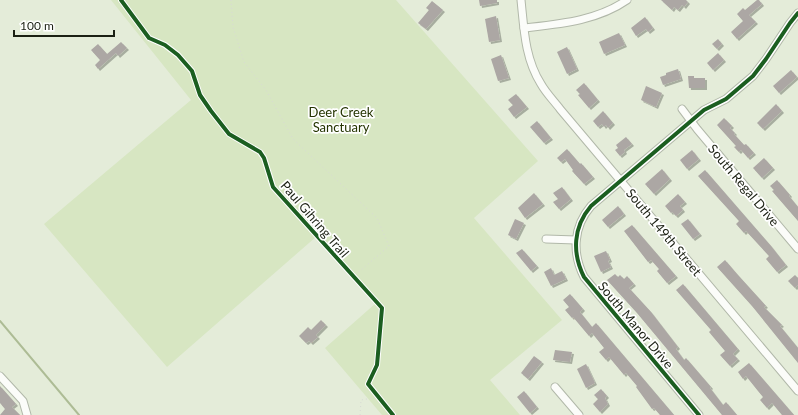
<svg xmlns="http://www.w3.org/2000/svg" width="798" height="415" viewBox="0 0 798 415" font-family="Lato,sans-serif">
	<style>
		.green { fill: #d7e6c2 }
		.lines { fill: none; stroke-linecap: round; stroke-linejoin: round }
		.stream { stroke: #adbc95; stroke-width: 2 }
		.building { fill: #aca7a4; filter: url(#shadow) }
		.minor-casing { stroke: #b1b8a9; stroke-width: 9 }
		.path { stroke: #d8dad5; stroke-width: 1; stroke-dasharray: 1 3; stroke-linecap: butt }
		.minor { stroke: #fbfcf9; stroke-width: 7 }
		.cycleway-casing { stroke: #fff; stroke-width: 6 }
		.cycleway { stroke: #1b5e20; stroke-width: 4 }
		.labels { text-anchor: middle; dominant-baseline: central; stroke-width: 3.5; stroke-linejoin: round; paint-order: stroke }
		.park-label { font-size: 13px; fill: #243400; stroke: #fff }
		.street-label { font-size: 13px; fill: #1b2013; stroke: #fff }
	</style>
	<defs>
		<filter id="shadow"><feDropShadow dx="2" dy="2" stdDeviation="0" flood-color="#0004"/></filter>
	</defs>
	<rect width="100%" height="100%" fill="#e4ecd9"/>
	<polygon class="green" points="111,0 396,0 538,161 474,218 562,320 490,380 520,415 382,415 325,348 376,303 317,236 167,367 44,224 191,100"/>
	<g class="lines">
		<polyline class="stream" points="0,321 79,415"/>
	</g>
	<g class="building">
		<polygon points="479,0 497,0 497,3 480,6"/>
		<polygon points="661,0 686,0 688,2 684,7 682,5 678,10 674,7 672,10"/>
		<polygon points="757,0 759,0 762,4 749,15 756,22 737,39 731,32 743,21 737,14 743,8 745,10"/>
		<polygon points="432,1 443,10 426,29 418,23 429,10 426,8"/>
		<polygon points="496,16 500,40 489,42 485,19"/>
		<polygon points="645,17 653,28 648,32 646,29 636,36 631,28"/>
		<polygon points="619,33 625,45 604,54 599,42"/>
		<polygon points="718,39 722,44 717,49 712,44"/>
		<polygon points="121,42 127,48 118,56 116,53 98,69 95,65 100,60 91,50 98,44 107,54"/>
		<polygon points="567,47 577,69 567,74 557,52"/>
		<polygon points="718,53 724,60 713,70 707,63"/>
		<polygon points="501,55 509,78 498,81 491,59"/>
		<polygon points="678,69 681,79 663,85 660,77 666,75 666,73"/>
		<polygon points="791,70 797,77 779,93 773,86"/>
		<polygon points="688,76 694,76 694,78 705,78 705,88 689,88"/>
		<polygon points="584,83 598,100 589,108 578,95 580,94 576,90"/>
		<polygon points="646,86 662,93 656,107 641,100"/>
		<polygon points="516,94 527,107 514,117 508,109 513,105 508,100"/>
		<polygon points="776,104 782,111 763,129 757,123"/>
		<polygon points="603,111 613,123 608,128 606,125 604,127 602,124 598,127 593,121"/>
		<polygon points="724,118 732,126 730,128 735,133 734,134 744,145 746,144 754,153 748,158 741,150 739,152 734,147 736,146 717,125"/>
		<polygon points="537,121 551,138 544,143 530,127"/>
		<polygon points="626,137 632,144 624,150 625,152 620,156 615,150 618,148 616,145"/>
		<polygon points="567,149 580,164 581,163 593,177 584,184 572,171 573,170 565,159 561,162 557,158"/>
		<polygon points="692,150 699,159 687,169 680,160"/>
		<polygon points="764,158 773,168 762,178 753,168"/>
		<polygon points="662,169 670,179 654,194 645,184"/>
		<polygon points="705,170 771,246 786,265 777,272 766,259 769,256 746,231 744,233 736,224 739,221 698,176"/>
		<polygon points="777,180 790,195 789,196 798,207 798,221 772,191 774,190 770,186"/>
		<polygon points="562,187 571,199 559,209 553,202 558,199 553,193"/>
		<polygon points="534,193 543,204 525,218 518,208"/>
		<polygon points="678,194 685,202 680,206 683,210 676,216 672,212 671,213 665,206"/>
		<polygon points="618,206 624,214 608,227 602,220"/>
		<polygon points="515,219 524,223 516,239 508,235"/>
		<polygon points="688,219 700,234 693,239 681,224"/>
		<polygon points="632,225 676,276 667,283 657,271 659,269 651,260 648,262 624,231"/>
		<polygon points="522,249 537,266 531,271 516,253"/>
		<polygon points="606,251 610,260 608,261 611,267 601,272 594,256"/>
		<polygon points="725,260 737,274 766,306 764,307 782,325 780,326 798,348 798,363 752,306 717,267"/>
		<polygon points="551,268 554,275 562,271 566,279 551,286 544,272"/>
		<polygon points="615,274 618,277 620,275 624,279 627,276 634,284 629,288 651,312 678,347 676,349 684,360 686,358 711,387 710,388 723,405 726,402 737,415 722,415 637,313 607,280"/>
		<polygon points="795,275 798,278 798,285 795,288 788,281"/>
		<polygon points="683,284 738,349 733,354 738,359 730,366 720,355 725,351 709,332 711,330 676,290"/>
		<polygon points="570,294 583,309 580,312 592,327 596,323 674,415 660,415 654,408 652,409 636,387 637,386 626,373 624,375 609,357 606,360 599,352 604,348 592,333 589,336 573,317 572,318 565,310 569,307 563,300"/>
		<polygon points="321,320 326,325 316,335 318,337 311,343 309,341 306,343 299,336 308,327 311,330"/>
		<polygon points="555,350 572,352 570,362 553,360"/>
		<polygon points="534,356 542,362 528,379 521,373"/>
		<polygon points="749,363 762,378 794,415 782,415 772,403 767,408 760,400 763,397 758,391 746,376 743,379 738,372"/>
		<polygon points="586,364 595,383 586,388 577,369"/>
		<polygon points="0,386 16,404 12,407 20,415 0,415 5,409 0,403"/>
		<polygon points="601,389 607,396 605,398 608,404 600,412 593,404 598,399 594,395"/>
		<polygon points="524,391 537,407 530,413 517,397"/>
	</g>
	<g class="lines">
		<defs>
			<g id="minor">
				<path d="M521,0C524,29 525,59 541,84C546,93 554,101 560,109L798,391"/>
				<path d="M524,28C559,24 597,21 627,0"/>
				<polyline points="682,109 697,129 798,249"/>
				<polyline points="546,239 576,240"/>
				<polyline points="0,376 23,401 27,415"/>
				<polyline points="555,387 579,415"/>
				<path d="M699,415L584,277C572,253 573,227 591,206L704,110L726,99L753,76L766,59L790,23L798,13"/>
			</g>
		</defs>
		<use href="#minor" class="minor-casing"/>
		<g class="path">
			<polyline points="231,0 233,27 244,62 266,90 293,139 377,218 389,246 353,277"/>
			<polyline points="360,415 361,400 379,397"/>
		</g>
		<use href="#minor" class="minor"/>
		<defs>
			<g id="cycleway">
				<polyline points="121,0 149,38 165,45 178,55 192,71 200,95 211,111 229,134 260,152 264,158 273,187 382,308 377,365 368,384 393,415"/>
				<path d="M699,415L584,277C572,253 573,227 591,206L704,110L726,99L753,76L766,59L790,23L798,13"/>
			</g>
		</defs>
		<use href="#cycleway" class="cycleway-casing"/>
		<use href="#cycleway" class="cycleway"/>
	</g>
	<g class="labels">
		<g class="park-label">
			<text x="341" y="112">Deer Creek<tspan x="341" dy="15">Sanctuary</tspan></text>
		</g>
		<g class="street-label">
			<text transform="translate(744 185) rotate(50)">South Regal Drive</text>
			<text transform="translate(315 219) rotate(49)">Paul Gihring Trail</text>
			<text transform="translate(664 232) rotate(50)">South 149th Street</text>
			<text transform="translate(636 325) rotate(50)">South Manor Drive</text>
		</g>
	</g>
	<path d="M14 30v6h100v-6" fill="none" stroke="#1b2013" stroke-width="2"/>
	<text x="20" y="30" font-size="12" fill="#1b2013" stroke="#ffffff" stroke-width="3" paint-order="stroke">100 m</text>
</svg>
